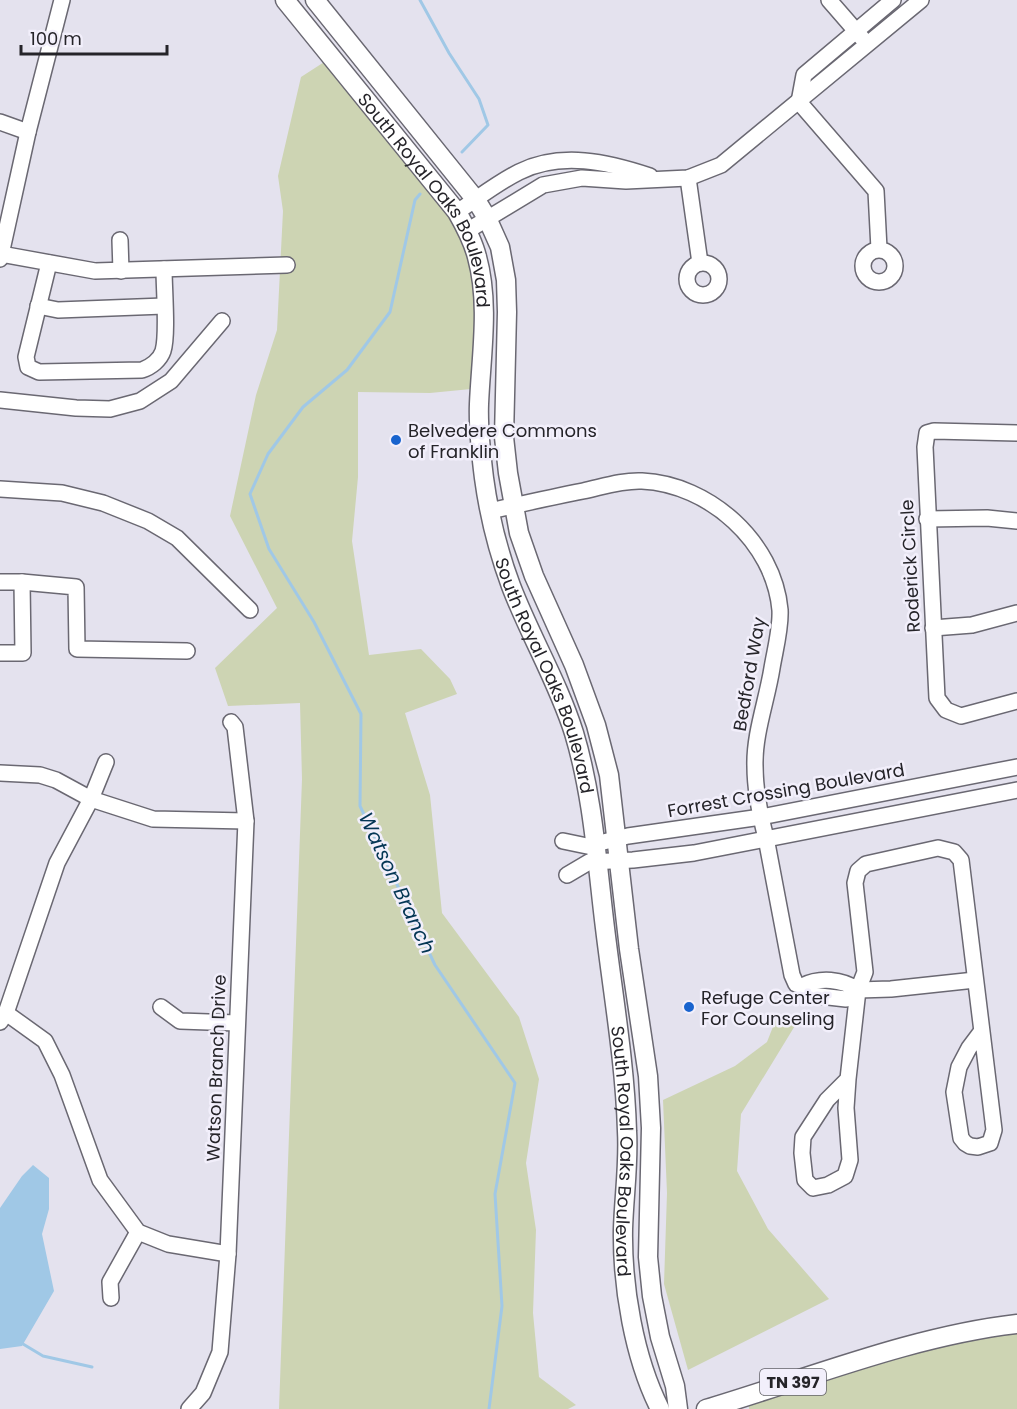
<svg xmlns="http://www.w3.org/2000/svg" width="1017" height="1409" viewBox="0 0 1017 1409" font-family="Poppins,sans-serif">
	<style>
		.green { fill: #cdd4b3 }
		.water { fill: #a0c8e6 }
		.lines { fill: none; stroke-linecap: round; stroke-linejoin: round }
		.stream { stroke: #a0c8e6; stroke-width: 3 }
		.minor-casing { stroke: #6a6872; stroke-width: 18 }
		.major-casing { stroke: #6a6872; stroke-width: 21 }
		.minor { stroke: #fff; stroke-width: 15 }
		.major { stroke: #fff; stroke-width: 18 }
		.poi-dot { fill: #1863ce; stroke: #f2effb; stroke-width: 2 }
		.labels { text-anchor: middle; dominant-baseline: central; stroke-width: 5; stroke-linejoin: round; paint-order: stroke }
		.shield { fill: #f2effb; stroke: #626168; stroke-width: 1.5 }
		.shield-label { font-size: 16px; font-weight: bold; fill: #252429 }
		.street-label { font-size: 18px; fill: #252429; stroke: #f2effb }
		.poi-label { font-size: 18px; fill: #252429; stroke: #f2effb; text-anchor: start }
		.water-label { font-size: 20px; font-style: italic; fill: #043654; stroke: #f2effb }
	</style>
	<rect width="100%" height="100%" fill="#e4e2ee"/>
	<g class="green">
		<polygon points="332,57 457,212 482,283 471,389 430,393 358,392 358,477 352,541 369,655 421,649 450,679 457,694 405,713 430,795 442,913 519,1017 539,1079 526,1163 536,1230 533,1313 539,1377 576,1405 568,1409 279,1409 302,779 300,703 228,706 215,668 277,608 230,516 256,395 277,330 283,211 278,176 301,77"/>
		<polygon points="778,1014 796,1024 741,1114 737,1171 768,1229 829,1299 688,1370 664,1284 667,1193 663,1100 735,1066 767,1042"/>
		<polygon points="1017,1324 1017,1409 749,1409 748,1396"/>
	</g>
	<polygon class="water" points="33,1165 49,1178 49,1209 42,1234 54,1291 22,1346 0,1349 0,1208 22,1176"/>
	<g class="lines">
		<g class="stream">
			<polyline points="420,0 449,53 479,99 488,125 462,152"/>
			<polyline points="420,194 415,200 390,312 347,370 303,407 268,454 250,494 269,549 314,622 361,714 360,806 435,965 515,1083 495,1194 502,1306 489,1409"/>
			<polyline points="23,1344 43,1356 92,1367"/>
		</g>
		<defs>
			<g id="minor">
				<polyline points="829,0 862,38"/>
				<polyline points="799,102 876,191 879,249"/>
				<polyline points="799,102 804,75 893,0"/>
				<polyline points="0,122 28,132"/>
				<polyline points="688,178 700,263"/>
				<path d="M457,212C477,199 497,183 519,172C561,151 608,162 650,176"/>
				<polyline points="467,231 543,185 582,178 626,181 688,178 721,165 921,0"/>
				<polyline points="120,240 121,271"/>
				<circle cx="879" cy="266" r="16"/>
				<polyline points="1,254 95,271 287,265"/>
				<polyline points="0,259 28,132 62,0"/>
				<circle cx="703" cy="279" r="16"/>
				<path d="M49,263L26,357L28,367L39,372L142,370C151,367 160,360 163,351C168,335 164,289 164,269"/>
				<polyline points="38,306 58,310 164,306"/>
				<polyline points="0,400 76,408 110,409 140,401 171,381 222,321"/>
				<polyline points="1017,433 934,431 927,433 925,447 937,698 946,710 961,716 1017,701"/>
				<polyline points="0,489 62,493 103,503 148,521 177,538 250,610"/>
				<path d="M490,511C521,504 552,497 583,491C602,487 622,480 642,481C709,484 774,542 780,610C781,628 775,650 772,668C767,700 754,734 755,766C755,791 760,815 766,838L792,975L796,984L802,986L811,995L846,999L858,990"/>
				<polyline points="927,519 987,518 1017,521"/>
				<polyline points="0,582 22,582 76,587 77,649 187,651"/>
				<polyline points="933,628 972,625 1017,613"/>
				<polyline points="0,653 23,653 22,582"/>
				<polyline points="0,773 40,775 56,780 91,799 153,819 246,821"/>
				<polyline points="563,841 587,846 628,836 761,817 1017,767"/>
				<polyline points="567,875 589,862 633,860 694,853 1017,790"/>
				<path d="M802,986C820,977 842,979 858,990"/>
				<polyline points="858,990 891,989 975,980"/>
				<polyline points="161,1007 180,1021 237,1023"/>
				<polyline points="6,1013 45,1041 62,1075 100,1180 138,1232 168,1244 228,1254"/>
				<polyline points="0,1022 6,1013 57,863 91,799 106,762"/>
				<polyline points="848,1079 827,1100 803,1137 802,1153 805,1180 813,1188 828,1185 845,1176 850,1160 846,1108 848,1079 858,990 865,972 855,883 858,871 866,864 938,848 954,852 961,860 994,1130 990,1143 978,1147 970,1146 965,1143 961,1138 954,1092 959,1067 969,1048 981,1032"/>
				<polyline points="111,1298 110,1282 138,1232"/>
				<polyline points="189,1409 203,1393 220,1352 228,1254 246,821 235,727 231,722"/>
			</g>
			<g id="major">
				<path id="s1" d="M285,0L457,212C465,226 473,241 477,257C490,304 481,356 479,404C478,429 481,454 484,478C489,515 498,551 511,586C530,636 558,682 574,733C593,796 597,863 605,928C613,995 625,1063 627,1131C629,1163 624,1196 623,1229C622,1286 634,1358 660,1409"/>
				<polyline points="315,0 476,200 487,218 500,247 506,280 507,312 504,437 508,473 519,533 534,576 574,665 596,725 609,775 629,949 648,1076 651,1128 648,1257 652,1296 660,1337 675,1386 678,1409"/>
				<path d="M706,1409C807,1379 912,1336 1017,1324"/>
			</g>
		</defs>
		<use href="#minor" class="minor-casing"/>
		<use href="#major" class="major-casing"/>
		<use href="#minor" class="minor"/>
		<use href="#major" class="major"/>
	</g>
	<g class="poi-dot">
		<circle cx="396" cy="440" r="6"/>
		<circle cx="689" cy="1007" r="6"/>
	</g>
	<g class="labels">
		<rect class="shield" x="760" y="1369" width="66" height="26" rx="4.5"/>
		<g class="shield-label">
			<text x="793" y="1382">TN 397</text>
		</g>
		<g class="street-label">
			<text stroke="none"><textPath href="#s1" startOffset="248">South Royal Oaks Boulevard</textPath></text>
			<text transform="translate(910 566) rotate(-93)">Roderick Circle</text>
			<text transform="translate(749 674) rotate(-80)">Bedford Way</text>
			<text stroke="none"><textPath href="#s1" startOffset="752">South Royal Oaks Boulevard</textPath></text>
			<text transform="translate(786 790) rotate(-10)">Forrest Crossing Boulevard</text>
			<text transform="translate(216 1068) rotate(-88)">Watson Branch Drive</text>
			<text stroke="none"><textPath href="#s1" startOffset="1238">South Royal Oaks Boulevard</textPath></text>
		</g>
		<g class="poi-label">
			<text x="408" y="430">Belvedere Commons<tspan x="408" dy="21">of Franklin</tspan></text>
			<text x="701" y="997">Refuge Center<tspan x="701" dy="21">For Counseling</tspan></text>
		</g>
		<g class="water-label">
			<text transform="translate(397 883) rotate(65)">Watson Branch</text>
		</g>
	</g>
	<path d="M21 45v9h146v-9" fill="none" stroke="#252429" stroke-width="3"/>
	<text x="30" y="45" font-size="18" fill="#252429" stroke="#f2effb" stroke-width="4.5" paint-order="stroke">100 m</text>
</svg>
